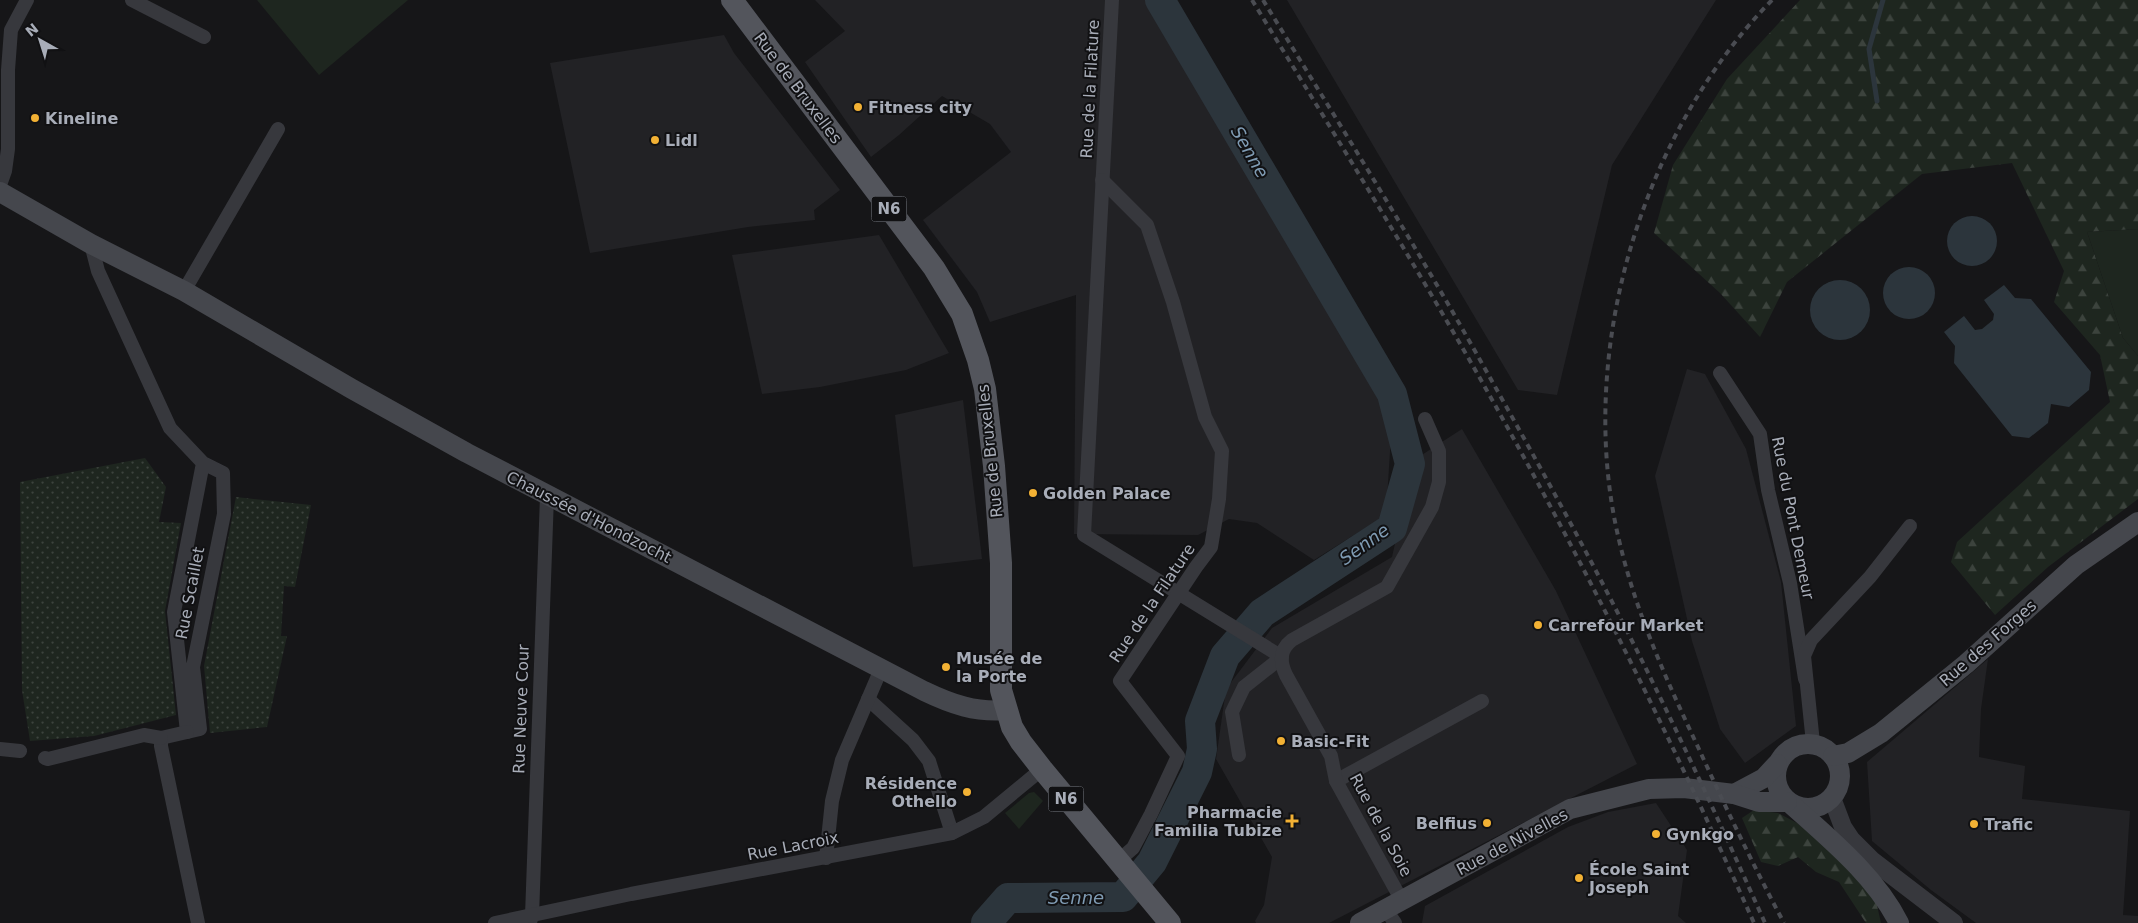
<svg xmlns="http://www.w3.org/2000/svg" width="2138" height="923" viewBox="0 0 2138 923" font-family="'DejaVu Sans',sans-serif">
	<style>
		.built { fill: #222225 }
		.grass { fill: url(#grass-dots) }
		.forest { fill: url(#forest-firs) }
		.green { fill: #1e261f }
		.water { fill: #2c353c }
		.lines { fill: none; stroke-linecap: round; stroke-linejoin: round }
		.stream { stroke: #2c353c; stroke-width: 5 }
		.river { stroke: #2c353c; stroke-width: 30 }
		.minor { stroke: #37383d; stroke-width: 14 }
		.tertiary { stroke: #37383d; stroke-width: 18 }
		.secondary { stroke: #45474d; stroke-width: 20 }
		.primary { stroke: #53555c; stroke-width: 22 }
		.rail { stroke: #4a4c52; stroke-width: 4; stroke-dasharray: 6 5; stroke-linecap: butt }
		.poi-dot { fill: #f2b134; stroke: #111113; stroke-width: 2 }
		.labels { text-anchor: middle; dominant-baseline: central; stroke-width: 4; stroke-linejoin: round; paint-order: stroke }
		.shield { fill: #111113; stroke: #7b7e86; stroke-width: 1 }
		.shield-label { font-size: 15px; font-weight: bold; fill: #a8adb8 }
		.street-label { font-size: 16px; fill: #a8adb8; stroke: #111113 }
		.poi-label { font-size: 16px; font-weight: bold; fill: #a8adb8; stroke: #111113; text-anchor: start }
		.water-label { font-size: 18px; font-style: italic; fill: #7f9bb3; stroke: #111113 }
	</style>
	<defs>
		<pattern id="grass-dots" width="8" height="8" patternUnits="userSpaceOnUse" patternTransform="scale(1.25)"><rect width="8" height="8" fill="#1e261f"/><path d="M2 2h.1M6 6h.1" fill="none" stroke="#3c433d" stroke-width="1.8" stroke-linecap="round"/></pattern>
		<pattern id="forest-firs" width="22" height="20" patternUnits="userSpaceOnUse" patternTransform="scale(1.25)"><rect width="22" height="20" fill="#1e261f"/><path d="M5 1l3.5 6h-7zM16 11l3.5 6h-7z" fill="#3c433d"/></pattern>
	</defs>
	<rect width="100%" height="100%" fill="#161618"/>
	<g class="built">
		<polygon points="815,0 1146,0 1392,420 1386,515 1314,560 1257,523 1229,519 1198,535 1074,534 1076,295 990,322 977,292 923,220 1011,152 990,124 942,96 899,135 871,157 805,62 845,31"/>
		<polygon points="1287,0 1716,0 1612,165 1557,395 1518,390"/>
		<polygon points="724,35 734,53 840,190 814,210 815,220 748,227 590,253 550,63"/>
		<polygon points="879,235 949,353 906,370 820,387 762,394 732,255"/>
		<polygon points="1687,369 1705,374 1746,449 1781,582 1796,726 1745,763 1720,729 1692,641 1655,476"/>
		<polygon points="963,400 982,559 913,567 895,415"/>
		<polygon points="1462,429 1556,591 1637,764 1329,923 1256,923 1255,921 1264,905 1272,857 1216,759 1226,689 1272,628 1392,557 1414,460"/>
		<polygon points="1988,659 1981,709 1979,757 2025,766 2022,799 2130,811 2123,915 2138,916 2138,923 1976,923 1931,890 1872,841 1867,762"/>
		<polygon points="1656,803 1687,850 1678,916 1686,923 1422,923 1425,906 1568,827 1608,812"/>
	</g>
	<g class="grass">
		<polygon points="145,458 166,487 159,522 181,523 165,611 176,715 94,736 30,741 22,690 20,482"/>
		<polygon points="236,497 311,505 295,587 284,586 281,636 287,636 267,727 210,733 204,666"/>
	</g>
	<g class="forest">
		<polygon points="1800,0 2138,0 2138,229 2087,232 2123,338 2138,356 2138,499 2048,567 1995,615 1951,562 1957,542 2110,402 2100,355 2054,302 2064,271 2012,163 1922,174 1787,282 1760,337 1720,293 1654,233 1673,165 1727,79"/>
		<polygon points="1754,810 1778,813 1797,823 1853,868 1876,901 1881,923 1866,923 1839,882 1816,872 1798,857 1778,866 1761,862 1742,818"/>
	</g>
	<g class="green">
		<polygon points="257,0 408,0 319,75"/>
		<polygon points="2138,229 2138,356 2123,338 2087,232"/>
		<polygon points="1034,792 1043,801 1019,829 1005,813 1029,793"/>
	</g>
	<g class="water">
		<circle cx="1972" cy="241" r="25"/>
		<circle cx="1909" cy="293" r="26"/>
		<circle cx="1840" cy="310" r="30"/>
		<polygon points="2004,285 2015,298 2031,299 2091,372 2089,390 2069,407 2051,404 2048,423 2029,438 2012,436 1954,363 1955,346 1944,332 1964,316 1975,330 1982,329 1993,320 1994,314 1984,300"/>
	</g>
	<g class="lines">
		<polyline class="stream" points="1877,101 1869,49 1883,0"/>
		<polyline class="river" points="986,923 1008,898 1123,897 1152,862 1197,772 1202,749 1200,721 1225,656 1262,613 1392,528 1410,464 1392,394 1160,0"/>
		<g class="minor">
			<polyline points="132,0 204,37"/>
			<polyline points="1112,0 1084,535 1282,657 1244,687 1232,712 1239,755"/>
			<polyline points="1102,180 1147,225 1173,302 1205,417 1222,451 1219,499 1211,547 1196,567 1120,681 1178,756 1151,814 1133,848 1118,861"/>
			<polyline points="0,185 5,171 8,149 8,70 11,30 27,0"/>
			<polyline points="91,244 98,271 170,428 203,463 223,473 224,514 193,667 200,729 187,732 174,612 203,463"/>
			<polyline points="184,291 278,129"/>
			<polyline points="1720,373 1760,434 1768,490 1790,583 1805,679"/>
			<polyline points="868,699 913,740 929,761 952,833"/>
			<polyline points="187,732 161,738 161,746 198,923"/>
			<polyline points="1813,743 1804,656 1811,640 1870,577 1910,526"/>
			<polyline points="0,749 20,751"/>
			<polyline points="45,758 48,759 144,735 161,738"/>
			<polyline points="1336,781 1482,701"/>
			<polyline points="826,858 832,801 842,760 881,669"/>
			<path d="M1402,901L1336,781L1331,756L1286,675C1280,662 1279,650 1292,640L1387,587L1432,507L1439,482V451L1425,419"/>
			<polyline points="1386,910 1395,923"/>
			<polyline points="530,922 532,916 547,496"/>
			<polyline points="495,923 631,894 952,833 984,817 1042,769"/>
		</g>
		<polyline class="tertiary" points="1832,798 1843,827 1851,839 1873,861 1954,923"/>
		<g class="secondary">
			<path d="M0,192L91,244L184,291L352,389L467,453L924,691C951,704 976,713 1007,710"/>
			<circle cx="1808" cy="776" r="32"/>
			<polyline points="1833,756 1848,753 1881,733 1966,664 2076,565 2138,522"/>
			<polyline points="1734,794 1764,778 1777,764"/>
			<path d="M1792,805C1831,840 1875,876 1899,923"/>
			<polyline points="1360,923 1570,809 1649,789 1684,788 1734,794 1759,802 1787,802"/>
		</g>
		<polyline class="primary" points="732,0 934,268 962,314 978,360 985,389 994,466 1001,563 1001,690 1012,727 1021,742 1042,769 1170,923"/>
		<g class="rail">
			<path d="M1252,0C1327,122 1402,243 1473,366C1576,547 1669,733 1754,923"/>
			<path d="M1263,0C1338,122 1414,242 1484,367C1533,454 1582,542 1627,631C1676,727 1721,825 1765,923"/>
			<path d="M1772,0C1640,135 1575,356 1619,540C1636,613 1666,679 1698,747C1725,806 1753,865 1784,923"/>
		</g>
	</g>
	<g class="poi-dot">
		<circle cx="858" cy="107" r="5"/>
		<circle cx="35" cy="118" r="5"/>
		<circle cx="655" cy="140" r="5"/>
		<circle cx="1033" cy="493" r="5"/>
		<circle cx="1538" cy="625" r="5"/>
		<circle cx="946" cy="667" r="5"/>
		<circle cx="1281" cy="741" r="5"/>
		<circle cx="967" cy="792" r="5"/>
		<path d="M1289.5 813.5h5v5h5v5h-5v5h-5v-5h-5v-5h5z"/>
		<circle cx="1487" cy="823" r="5"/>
		<circle cx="1974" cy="824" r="5"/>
		<circle cx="1656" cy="834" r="5"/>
		<circle cx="1579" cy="878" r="5"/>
	</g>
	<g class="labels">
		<g class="shield">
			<rect x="871.5" y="196.5" width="35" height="25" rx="4"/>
			<rect x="1048.5" y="786.5" width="35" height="25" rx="4"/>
		</g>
		<g class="shield-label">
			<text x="889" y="209">N6</text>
			<text x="1066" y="799">N6</text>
		</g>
		<g class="street-label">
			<text transform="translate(798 88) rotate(53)">Rue de Bruxelles</text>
			<text transform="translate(1090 89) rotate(-87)">Rue de la Filature</text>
			<text transform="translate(990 451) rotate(-96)">Rue de Bruxelles</text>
			<text transform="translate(589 517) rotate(27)">Chaussée d'Hondzocht</text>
			<text transform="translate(1793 518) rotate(79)">Rue du Pont Demeur</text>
			<text transform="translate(190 593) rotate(-79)">Rue Scaillet</text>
			<text transform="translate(1152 603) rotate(-56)">Rue de la Filature</text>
			<text transform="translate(1988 643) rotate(-41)">Rue des Forges</text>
			<text transform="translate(521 709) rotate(-88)">Rue Neuve Cour</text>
			<text transform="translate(1381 825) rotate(62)">Rue de la Soie</text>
			<text transform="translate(1512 842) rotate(-28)">Rue de Nivelles</text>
			<text transform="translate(793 846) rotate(-11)">Rue Lacroix</text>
		</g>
		<g class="poi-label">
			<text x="868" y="107">Fitness city</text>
			<text x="45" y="118">Kineline</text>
			<text x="665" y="140">Lidl</text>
			<text x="1043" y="493">Golden Palace</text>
			<text x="1548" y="625">Carrefour Market</text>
			<text x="956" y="658">Musée de<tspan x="956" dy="18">la Porte</tspan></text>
			<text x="1291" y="741">Basic-Fit</text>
			<text x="957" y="783" text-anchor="end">Résidence<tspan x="957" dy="18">Othello</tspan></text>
			<text x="1282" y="812" text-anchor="end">Pharmacie<tspan x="1282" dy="18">Familia Tubize</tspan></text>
			<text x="1477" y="823" text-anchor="end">Belfius</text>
			<text x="1984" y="824">Trafic</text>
			<text x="1666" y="834">Gynkgo</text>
			<text x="1589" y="869">École Saint<tspan x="1589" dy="18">Joseph</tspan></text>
		</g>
		<g class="water-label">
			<text transform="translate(1250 152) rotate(60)">Senne</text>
			<text transform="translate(1364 544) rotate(-36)">Senne</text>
			<text x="1076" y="897">Senne</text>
		</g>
	</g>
	<g transform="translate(40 40) rotate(321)" stroke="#111113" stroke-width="4" paint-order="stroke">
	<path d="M0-4L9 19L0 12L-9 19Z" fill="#a8adb8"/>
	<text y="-8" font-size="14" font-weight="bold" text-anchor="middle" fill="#a8adb8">N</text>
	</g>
</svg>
